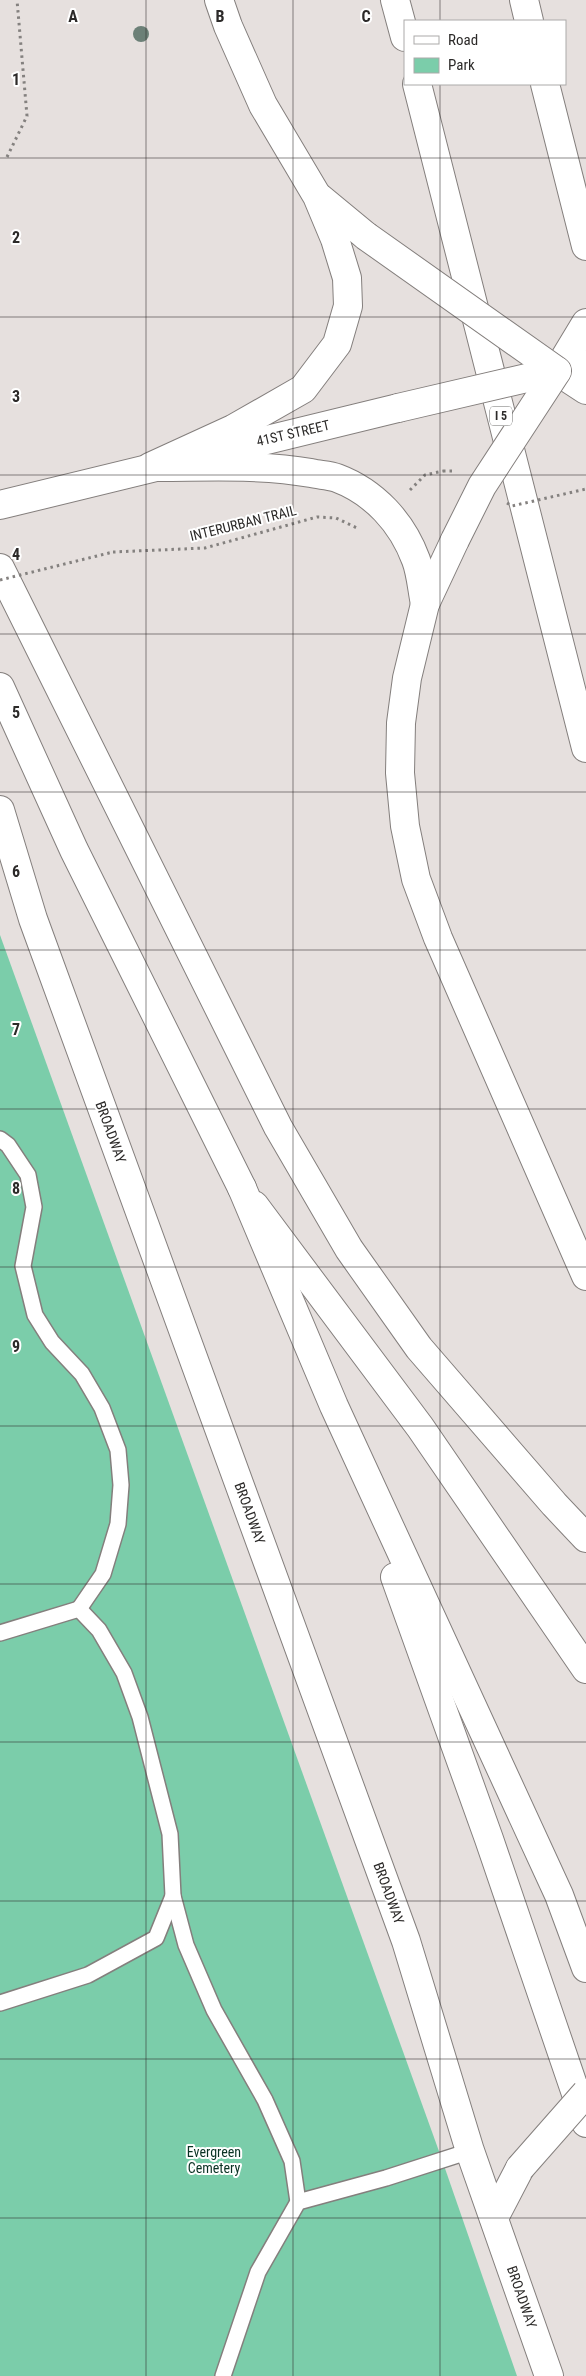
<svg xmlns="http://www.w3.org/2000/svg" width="586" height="2376" viewBox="0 0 586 2376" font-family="'Roboto Condensed',sans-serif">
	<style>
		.green { fill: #7bcdaa }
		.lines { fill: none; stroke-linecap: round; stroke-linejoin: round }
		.lane-casing { stroke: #847f7d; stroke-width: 18 }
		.secondary-casing { stroke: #847f7d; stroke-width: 30 }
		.primary-casing { stroke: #847f7d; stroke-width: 30 }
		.highway-casing { stroke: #847f7d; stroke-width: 30 }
		.path { stroke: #84817f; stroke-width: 3; stroke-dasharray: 2.5 4; stroke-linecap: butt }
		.lane { stroke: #fff; stroke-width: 15 }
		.secondary { stroke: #fff; stroke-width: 28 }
		.primary { stroke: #fff; stroke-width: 28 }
		.highway { stroke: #fff; stroke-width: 28 }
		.secondary-bridge-casing { stroke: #847f7d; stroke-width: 30; stroke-linecap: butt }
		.primary-bridge-casing { stroke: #847f7d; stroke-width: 30; stroke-linecap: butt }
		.highway-bridge-casing { stroke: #847f7d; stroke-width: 30; stroke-linecap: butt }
		.path-bridge { stroke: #84817f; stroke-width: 3; stroke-dasharray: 2.5 4; stroke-linecap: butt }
		.secondary-bridge { stroke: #fff; stroke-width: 28 }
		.primary-bridge { stroke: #fff; stroke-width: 28 }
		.highway-bridge { stroke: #fff; stroke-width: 28 }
		.tree { fill: #6c8077 }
		.grid { fill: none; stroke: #2c2a29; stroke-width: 1; stroke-opacity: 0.55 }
		.labels { text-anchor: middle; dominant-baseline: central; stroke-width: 4; stroke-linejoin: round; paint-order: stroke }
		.shield { fill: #fff; stroke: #6b6a69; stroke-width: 1 }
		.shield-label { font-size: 12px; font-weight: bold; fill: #2c2a29 }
		.street-label { font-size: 14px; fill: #2c2a29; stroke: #fff }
		.park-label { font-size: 14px; fill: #093223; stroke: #fff }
		.grid-label { font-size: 16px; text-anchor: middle; font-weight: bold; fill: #2c2a29; stroke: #fff; stroke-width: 4; stroke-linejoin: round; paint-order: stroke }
	</style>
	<rect width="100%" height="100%" fill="#e6e0de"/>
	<polygon class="green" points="0,935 440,2154 517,2376 0,2376"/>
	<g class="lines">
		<defs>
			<g id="lane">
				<polyline points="0,1139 8,1145 28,1175 34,1207 23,1266 35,1315 52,1342 82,1374 102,1408 118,1450 121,1485 118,1524 103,1574 79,1609"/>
				<polyline points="0,1633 79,1609 99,1630 124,1673 140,1717 170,1834 173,1896 186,1945 214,2010 265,2100 292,2161 298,2202"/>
				<polyline points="0,2003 88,1975 156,1938 173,1896"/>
				<polyline points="223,2376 258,2272 298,2202 386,2178 470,2151"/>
			</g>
			<g id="secondary">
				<polyline points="0,810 33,919 406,1941 470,2151 549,2376"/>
				<polyline points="254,1205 420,1427 586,1669"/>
				<polyline points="494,2218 520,2168"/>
			</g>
			<g id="primary">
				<polyline points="557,371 586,364"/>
				<polyline points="0,505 398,408"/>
				<polyline points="0,687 74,850 242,1188"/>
			</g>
			<g id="highway">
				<polyline points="395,0 405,37"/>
				<polyline points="524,0 529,21"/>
				<polyline points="417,84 586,748"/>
				<polyline points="545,84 586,246"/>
				<polyline points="320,198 366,236"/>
				<polyline points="586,323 557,371 586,390"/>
				<polyline points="150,467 233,429 303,389 337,344 348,306 347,278 335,239 317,196 263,105 228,26 219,0"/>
				<path d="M159,467C209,467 261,464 311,473C319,475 329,475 337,478C374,492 402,522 416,560C421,573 422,590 425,604"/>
				<polyline points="455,540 425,604 407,678 401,723 400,773 405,826 416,879 438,938 586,1276"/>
				<polyline points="0,568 278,1127 349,1249 419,1348 554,1504 586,1538"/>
				<polyline points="242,1188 334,1406 559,1895 586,1968"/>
				<polyline points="395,1577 489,1839 586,2123"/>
			</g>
		</defs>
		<use href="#lane" class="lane-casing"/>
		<use href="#secondary" class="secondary-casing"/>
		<use href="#primary" class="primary-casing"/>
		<use href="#highway" class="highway-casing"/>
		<g class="path">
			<polyline points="7,157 27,116 17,0"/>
			<polyline points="410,490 425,475 443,471"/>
			<polyline points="113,552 205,548 317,517 336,518 357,528"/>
		</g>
		<use href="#lane" class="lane"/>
		<use href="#secondary" class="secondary"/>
		<use href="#primary" class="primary"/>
		<use href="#highway" class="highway"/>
		<defs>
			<polyline id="secondary-bridge" points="520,2168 586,2093"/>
			<polyline id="primary-bridge" points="398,408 557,371"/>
			<polyline id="highway-bridge" points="366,236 557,371 482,486 455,540"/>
		</defs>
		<use href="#secondary-bridge" class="secondary-bridge-casing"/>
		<use href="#primary-bridge" class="primary-bridge-casing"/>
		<use href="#highway-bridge" class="highway-bridge-casing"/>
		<g class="path-bridge">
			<polyline points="443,471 455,471"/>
			<polyline points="507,503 512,506 586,489"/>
			<polyline points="0,580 113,552"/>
		</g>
		<use href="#secondary-bridge" class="secondary-bridge"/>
		<use href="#primary-bridge" class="primary-bridge"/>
		<use href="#highway-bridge" class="highway-bridge"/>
	</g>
	<circle class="tree" cx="141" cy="34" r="8"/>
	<path class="grid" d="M146,0V2376M293,0V2376M440,0V21M440,84V2376M0,158H586M0,317H586M0,475H586M0,634H586M0,792H586M0,950H586M0,1109H586M0,1267H586M0,1426H586M0,1584H586M0,1742H586M0,1901H586M0,2059H586M0,2218H586"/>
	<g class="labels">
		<rect class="shield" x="490" y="406.5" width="22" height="19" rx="4"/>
		<g class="shield-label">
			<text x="501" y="416">I 5</text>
		</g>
		<g class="street-label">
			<text transform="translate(293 433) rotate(-13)">41ST STREET</text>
			<text transform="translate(243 523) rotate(-14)">INTERURBAN TRAIL</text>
			<text transform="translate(111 1132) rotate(70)">BROADWAY</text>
			<text transform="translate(250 1513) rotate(70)">BROADWAY</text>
			<text transform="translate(389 1893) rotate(70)">BROADWAY</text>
			<text transform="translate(522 2297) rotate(71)">BROADWAY</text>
		</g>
		<g class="park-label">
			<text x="214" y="2152">Evergreen<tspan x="214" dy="16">Cemetery</tspan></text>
		</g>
	</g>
	<g class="grid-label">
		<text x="73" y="22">A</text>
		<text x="220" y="22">B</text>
		<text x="366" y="22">C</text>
		<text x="16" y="85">1</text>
		<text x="16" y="243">2</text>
		<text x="16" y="402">3</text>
		<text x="16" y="560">4</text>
		<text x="16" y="718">5</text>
		<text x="16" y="877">6</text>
		<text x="16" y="1035">7</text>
		<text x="16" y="1194">8</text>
		<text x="16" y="1352">9</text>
	</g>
	<rect x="404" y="20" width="162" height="65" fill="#ffffff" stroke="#abaaa9"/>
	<rect x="414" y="36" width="25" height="8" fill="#ffffff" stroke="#abaaa9"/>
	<text x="448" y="45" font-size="15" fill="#2c2a29">Road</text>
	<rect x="414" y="58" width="25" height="15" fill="#7bcdaa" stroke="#abaaa9"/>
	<text x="448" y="70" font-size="15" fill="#2c2a29">Park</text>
</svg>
